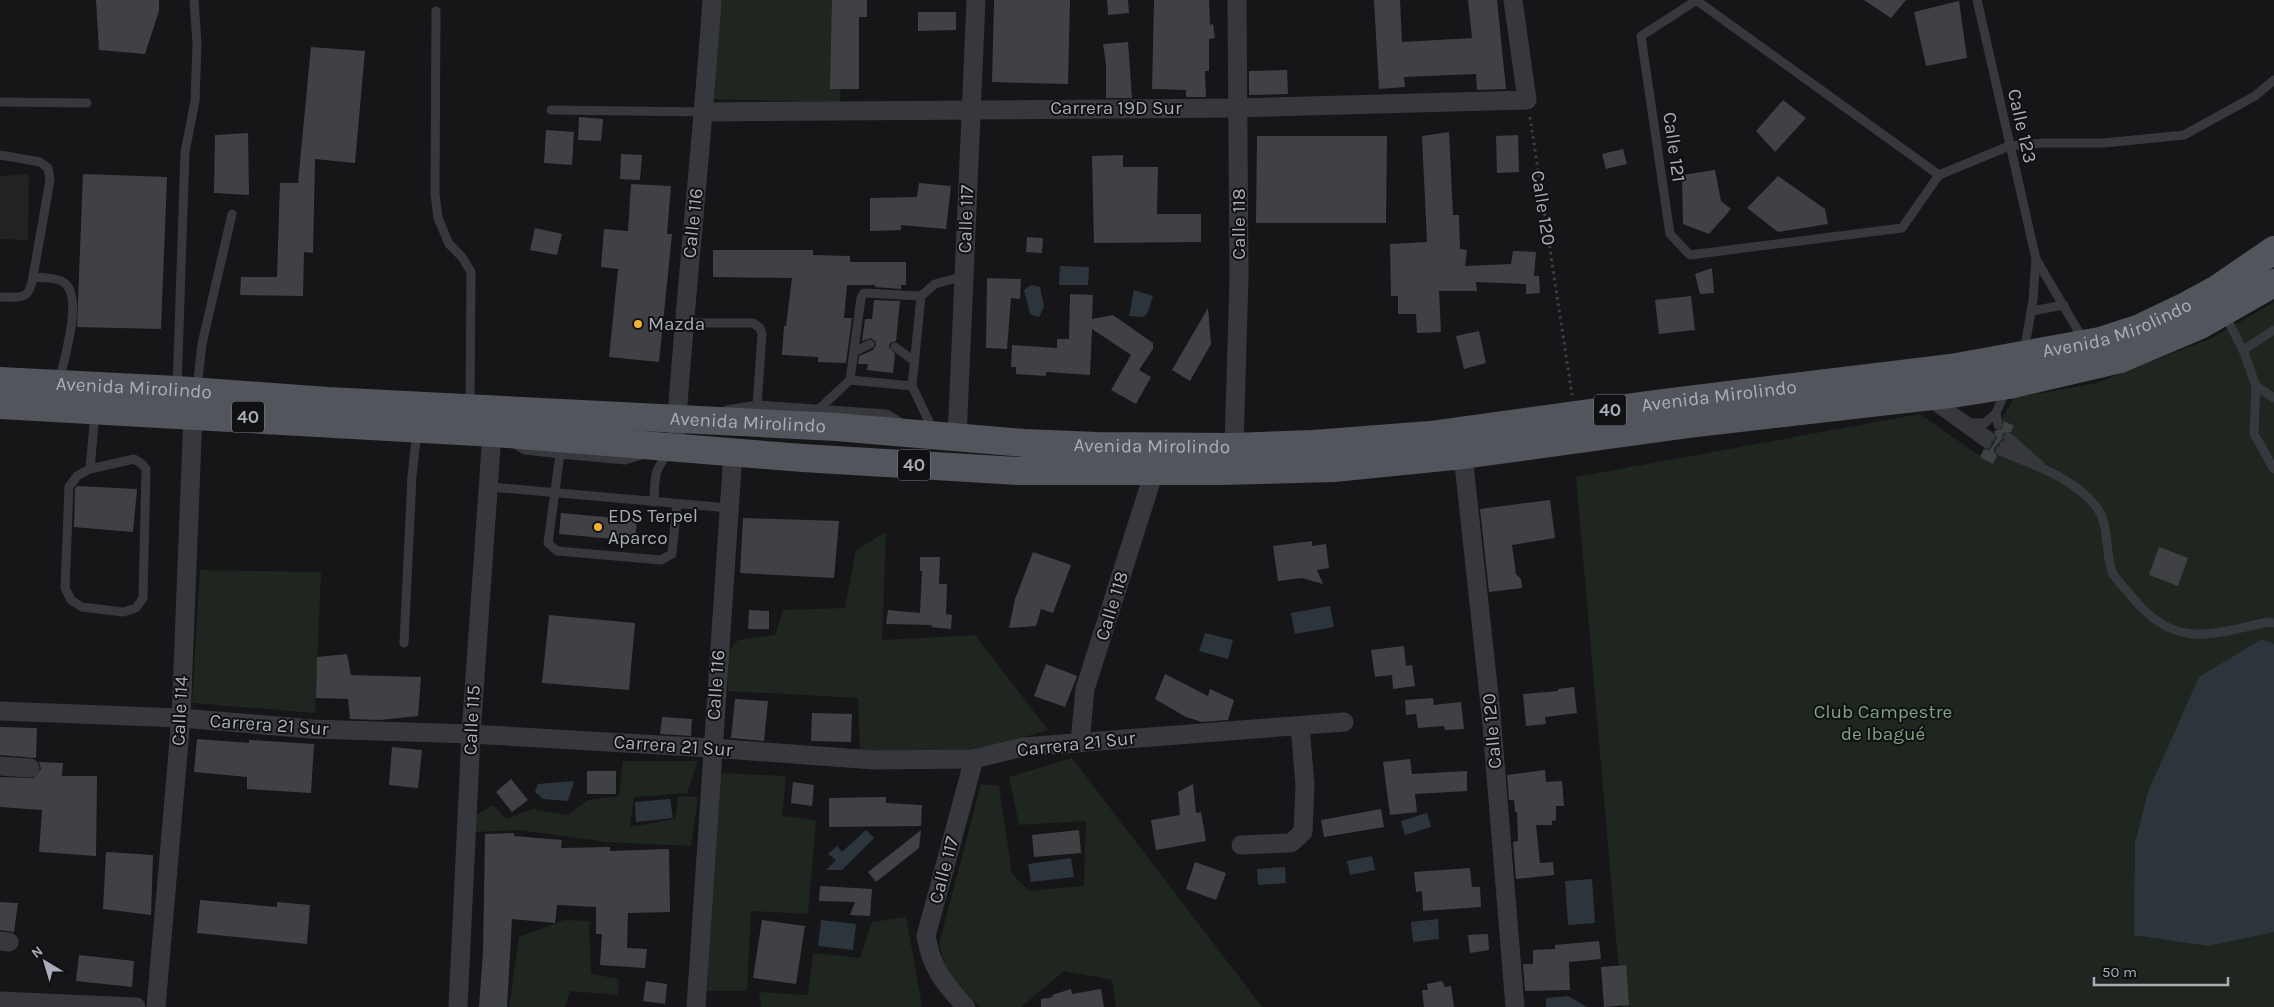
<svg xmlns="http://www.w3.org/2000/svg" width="2274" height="1007" viewBox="0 0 2274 1007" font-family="Karla,sans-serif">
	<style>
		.built { fill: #222225 }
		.green { fill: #1e261f }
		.water { fill: #2c353c }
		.building { fill: #404145 }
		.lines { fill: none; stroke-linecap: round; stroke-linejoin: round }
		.path { stroke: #3d3f44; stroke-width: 3; stroke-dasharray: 2.5 4; stroke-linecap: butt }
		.lane { stroke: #37383d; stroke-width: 9 }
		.street { stroke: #37383d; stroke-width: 19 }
		.primary { stroke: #53555c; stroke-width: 28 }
		.poi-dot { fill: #f2b134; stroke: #111113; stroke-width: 2 }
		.labels { text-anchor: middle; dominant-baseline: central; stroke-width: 4; stroke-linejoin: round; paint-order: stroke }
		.shield { fill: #111113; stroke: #7b7e86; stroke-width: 1 }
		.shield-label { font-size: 18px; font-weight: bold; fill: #a8adb8 }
		.street-label { font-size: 19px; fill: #a8adb8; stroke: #111113 }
		.poi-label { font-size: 19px; fill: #a8adb8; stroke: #111113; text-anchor: start }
		.park-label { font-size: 19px; fill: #7fa381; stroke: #111113 }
	</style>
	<rect width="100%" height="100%" fill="#161618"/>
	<polygon class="built" points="29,174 28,240 0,239 0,176"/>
	<g class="green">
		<polygon points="720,0 844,0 840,103 712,99"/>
		<polygon points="2274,302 2274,1007 1622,1007 1576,477 1920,414 1980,456 2014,398 2096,383 2212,338"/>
		<polygon points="886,532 882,640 975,635 1048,730 977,751 860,752 858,698 728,691 726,654 738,640 775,635 783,610 845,608 856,550"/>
		<polygon points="200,570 321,572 315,713 192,703"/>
		<polygon points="1072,758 1262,1007 1116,1007 1112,980 1064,971 1021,1007 980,1007 948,973 939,944 981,784 999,786 1012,874 1029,891 1084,886 1086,821 1019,825 1009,777"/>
		<polygon points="623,761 698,761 687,793 634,797 630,827 675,819 678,796 698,797 691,846 606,842 519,830 475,832 473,817 493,805 506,819 533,809 568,815 588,800 619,796"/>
		<polygon points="715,773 786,776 782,816 816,820 808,914 751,911 747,991 707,991"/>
		<polygon points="906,917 922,1005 920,1007 761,1007 759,992 808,995 813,953 860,958 872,922"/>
		<polygon points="564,920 589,921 591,974 619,979 618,995 570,991 565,1007 509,1007 519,937"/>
	</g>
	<g class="water">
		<polygon points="1060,266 1089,267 1088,285 1059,285"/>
		<polygon points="1031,285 1040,287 1044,307 1039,317 1030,314 1024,290"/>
		<polygon points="1134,290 1153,296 1147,314 1143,317 1129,316"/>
		<polygon points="1330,606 1334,627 1295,634 1291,613"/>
		<polygon points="1205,633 1233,640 1228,659 1199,651"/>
		<polygon points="2262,639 2274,644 2274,932 2208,946 2134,935 2135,843 2148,792 2199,677"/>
		<polygon points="574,781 568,801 543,799 535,792 538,784"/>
		<polygon points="670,799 673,818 636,822 635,802"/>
		<polygon points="1427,813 1431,827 1405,835 1401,821"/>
		<polygon points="866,830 874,838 842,870 826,870 836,860 828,854 837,846 842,852"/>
		<polygon points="1372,856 1375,870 1350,875 1347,861"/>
		<polygon points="1071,858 1074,877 1031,882 1028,864"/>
		<polygon points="1285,867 1286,883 1258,885 1257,869"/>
		<polygon points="1592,879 1595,923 1568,925 1565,881"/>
		<polygon points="1438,919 1439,939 1413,942 1411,922"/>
		<polygon points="821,920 856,924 853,950 818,946"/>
		<polygon points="1568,996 1587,1007 1546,1007 1546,998"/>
	</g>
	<g class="building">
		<polygon points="96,0 159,0 159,11 145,54 99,50"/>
		<polygon points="832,0 867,0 867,17 859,17 859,89 830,89"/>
		<polygon points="994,0 1070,0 1068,84 992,82"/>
		<polygon points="1107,0 1128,0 1129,13 1108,15"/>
		<polygon points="1154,0 1209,0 1210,25 1213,24 1215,38 1209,39 1209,71 1205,71 1206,97 1186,97 1186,90 1152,89"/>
		<polygon points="1374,0 1400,0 1402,42 1472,38 1468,0 1497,0 1506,89 1477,90 1476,74 1404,77 1405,87 1379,89"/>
		<polygon points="1864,0 1906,0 1891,18"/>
		<polygon points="1959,1 1967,58 1926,66 1914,12"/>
		<polygon points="918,12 956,12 956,30 918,31"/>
		<polygon points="1128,42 1132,98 1106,98 1106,64 1103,44"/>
		<polygon points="311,47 365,51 355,163 315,159 313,253 304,252 303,296 240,295 241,277 277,277 280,183 298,183"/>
		<polygon points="1287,70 1288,94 1249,95 1249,71"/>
		<polygon points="1783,100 1806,118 1775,152 1756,131"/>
		<polygon points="579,117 603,119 601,141 578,140"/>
		<polygon points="546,130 574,132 572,165 544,163"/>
		<polygon points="1449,132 1453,215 1459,215 1460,249 1467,250 1465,266 1511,264 1513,251 1536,252 1534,276 1539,276 1540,293 1526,294 1526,284 1476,282 1477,291 1439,291 1441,332 1417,333 1416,314 1398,314 1398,296 1391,296 1390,244 1427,242 1422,136"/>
		<polygon points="248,133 249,195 214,193 215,135"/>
		<polygon points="1518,135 1519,172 1497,173 1496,136"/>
		<polygon points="1257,136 1387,136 1386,223 1256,223"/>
		<polygon points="1623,149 1627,164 1606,169 1602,154"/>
		<polygon points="621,154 642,155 640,180 620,179"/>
		<polygon points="1123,155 1123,167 1158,167 1157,214 1201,214 1201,242 1094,243 1092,156"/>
		<polygon points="1715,170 1721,201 1731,209 1709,234 1683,224 1682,175"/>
		<polygon points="83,174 167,177 161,329 77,327"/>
		<polygon points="1778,176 1825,209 1828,224 1778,232 1747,208"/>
		<polygon points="919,183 951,186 946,229 901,225 901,230 870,231 870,198 917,197"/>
		<polygon points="631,184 671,186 667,234 672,234 659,362 609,357 618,269 601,267 604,229 628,231"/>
		<polygon points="535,228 562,234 557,255 530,250"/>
		<polygon points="1027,237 1043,238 1042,253 1026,252"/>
		<polygon points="713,250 813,250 813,255 850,256 850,262 906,262 906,285 901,285 901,289 875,287 875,285 847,285 844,318 852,318 846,363 818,362 818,357 782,355 784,326 786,326 792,278 713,277"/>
		<polygon points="1712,268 1714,293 1700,294 1695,274"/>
		<polygon points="987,278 1021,279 1020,299 1011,298 1007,349 986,348"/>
		<polygon points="1070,294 1093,295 1092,319 1113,315 1153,343 1153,349 1139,370 1151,377 1136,404 1111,390 1131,355 1092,329 1090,375 1046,372 1046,376 1016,374 1016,367 1011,367 1012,345 1057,348 1057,339 1069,339"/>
		<polygon points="1691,296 1695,330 1659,334 1655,300"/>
		<polygon points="874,300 900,301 896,341 890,343 889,347 895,354 893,373 867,370 868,364 858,364 859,356 873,350 876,345 875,341 871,338 862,341 865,319 872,319"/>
		<polygon points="1208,308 1211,344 1190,381 1172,370"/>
		<polygon points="1479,331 1486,363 1464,369 1456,336"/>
		<polygon points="2004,421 2014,426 2011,432 2003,433 2002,439 1994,448 1994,452 1997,456 1993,464 1980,457 1984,449 1989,450 1992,447 1997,438 1994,431 2002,429"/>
		<polygon points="77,486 137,489 133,532 74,527 75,489"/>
		<polygon points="1550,500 1555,538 1512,545 1516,574 1521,579 1522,588 1489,592 1480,509"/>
		<polygon points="561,513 637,520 635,541 559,534"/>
		<polygon points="743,518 839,521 834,578 740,573"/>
		<polygon points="1312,541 1312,546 1326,544 1329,568 1317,570 1323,584 1302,578 1278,581 1273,546"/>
		<polygon points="2159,547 2188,558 2178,586 2149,575"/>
		<polygon points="1033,552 1071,565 1053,613 1041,609 1036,626 1009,628 1015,599"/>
		<polygon points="920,557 940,557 939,584 947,584 946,614 952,615 951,629 931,627 932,625 886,624 888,610 920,613 922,571 920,571"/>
		<polygon points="749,610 769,611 769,629 748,629"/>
		<polygon points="549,615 635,623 629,690 542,683"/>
		<polygon points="1404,646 1406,666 1412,665 1415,686 1393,689 1392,675 1375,677 1371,650"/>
		<polygon points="347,654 351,675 421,677 418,716 380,720 350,719 348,699 316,698 317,657"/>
		<polygon points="1046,664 1077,676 1065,707 1034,696"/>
		<polygon points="1165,674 1208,696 1210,689 1234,700 1228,720 1202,722 1186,717 1155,699"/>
		<polygon points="1574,687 1577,713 1545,717 1546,724 1526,726 1523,694 1558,691 1558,689"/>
		<polygon points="1433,698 1434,705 1461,702 1464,729 1445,730 1444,726 1418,728 1416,714 1406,715 1405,700"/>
		<polygon points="735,699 768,701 764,741 731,738"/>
		<polygon points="812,713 852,714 851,742 811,741"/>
		<polygon points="662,717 692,719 691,736 660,734"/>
		<polygon points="0,727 37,728 36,758 0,755"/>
		<polygon points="197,739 249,743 249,740 314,744 311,793 247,789 247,777 194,772"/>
		<polygon points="392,747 422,750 418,788 389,785"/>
		<polygon points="1410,759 1412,774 1467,771 1467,791 1415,794 1417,812 1390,815 1383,762"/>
		<polygon points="39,762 63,763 62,776 97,776 96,856 39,852 42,810 0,807 0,777 34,778 41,769"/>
		<polygon points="1545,770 1546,782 1562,781 1564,806 1556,806 1556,820 1552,821 1552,825 1536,825 1540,863 1553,862 1554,875 1516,879 1513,842 1518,841 1517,812 1515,812 1514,800 1509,800 1507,775"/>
		<rect x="587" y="771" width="29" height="23"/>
		<polygon points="511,779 528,800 512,812 496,792"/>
		<polygon points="793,782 814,785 812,806 791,803"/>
		<polygon points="1193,784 1196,813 1201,812 1206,841 1156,850 1151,820 1180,815 1178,792"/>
		<polygon points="886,797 886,803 922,805 921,826 829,827 829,798"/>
		<polygon points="1381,809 1384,827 1324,837 1321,820"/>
		<polygon points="921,830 919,848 876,882 868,872"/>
		<polygon points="1079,830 1081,853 1034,857 1032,835"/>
		<polygon points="514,833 514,836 562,840 561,848 610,847 610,851 669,849 670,912 628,913 627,948 647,949 645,968 600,965 602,934 596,934 596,907 557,905 555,923 512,919 507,1007 479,1007 483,953 485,834"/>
		<polygon points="106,852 153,855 151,915 103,909"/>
		<polygon points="1195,862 1226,873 1216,900 1186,889"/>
		<polygon points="1470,868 1472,887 1480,887 1481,907 1423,911 1422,891 1416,892 1414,872"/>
		<polygon points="820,886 872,889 870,916 850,915 855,902 819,901"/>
		<polygon points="200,900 277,907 277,902 310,905 307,944 197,933"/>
		<polygon points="0,902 18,903 14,932 0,930"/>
		<polygon points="762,920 805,926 796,984 753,978"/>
		<polygon points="1488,934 1489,950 1470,953 1468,935"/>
		<polygon points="1599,941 1601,959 1569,962 1570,990 1525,991 1523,964 1533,964 1533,950 1555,949 1555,945"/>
		<polygon points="79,955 134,961 132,987 76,981"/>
		<polygon points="1626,965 1629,1005 1604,1007 1601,967"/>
		<polygon points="646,981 667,984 665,1004 643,1001"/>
		<polygon points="1442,981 1445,987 1451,986 1454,1007 1424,1007 1422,990 1428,990 1427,984"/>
		<polygon points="1071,989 1072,994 1101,989 1104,1007 1041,1007 1041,999 1053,997 1052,995"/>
	</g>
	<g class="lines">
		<polyline class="path" points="1530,117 1572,395"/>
		<g class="lane">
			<polyline points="1696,0 1939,175"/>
			<polyline points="1697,0 1641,36 1670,234 1690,255 1902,228 1939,175 2009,146 2043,143 2104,143 2184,135 2255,96 2274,80"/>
			<polyline points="1977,0 2036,259 2033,300 2024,352"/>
			<polyline points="436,11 435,194 438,218 449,244 462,257 471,272 470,405"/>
			<polyline points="0,102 87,103"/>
			<polyline points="551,110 704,112"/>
			<polyline points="0,155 40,162 48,168 50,180 33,277"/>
			<polyline points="2036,259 2084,341"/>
			<path d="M0,297C21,297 29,301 33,277C42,278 56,277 63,282C85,294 63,363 59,382"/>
			<polyline points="2031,311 2064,305"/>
			<polyline points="2225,315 2243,350"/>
			<polyline points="683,323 753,323 760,328 762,334 757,405"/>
			<polyline points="2274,330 2243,350 2256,386 2254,434 2274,469"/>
			<polyline points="895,347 914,361"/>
			<polyline points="854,352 870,344"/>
			<polyline points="850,380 912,386"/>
			<polyline points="2256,386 2274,398"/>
			<polyline points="177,388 185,152 195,101 197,44 194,0"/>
			<polyline points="197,388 202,344 232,214"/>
			<polyline points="1940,402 1991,437"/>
			<polyline points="1930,403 1987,444"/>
			<polyline points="819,409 850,380 861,298 864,293 921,296"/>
			<polyline points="727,410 757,405 886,414 903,424"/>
			<polyline points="1972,423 1985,423 1996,413"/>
			<polyline points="1998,425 1996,413 2006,390"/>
			<polyline points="934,432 912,386 921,296 935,284 964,276"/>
			<polyline points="2008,437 2040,465"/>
			<polyline points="513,443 525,450 560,454 625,460 642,455"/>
			<polyline points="2004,445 2022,456"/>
			<path d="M2000,451C2034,465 2070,476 2095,505C2111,524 2104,555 2113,574C2118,582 2127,590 2133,598C2175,649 2210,635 2267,622L2274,623"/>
			<polyline points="560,454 548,543 557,551 661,560 672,554 677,504"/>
			<polyline points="90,469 134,459 141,463 146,469 143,598 136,608 123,612 82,607 71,600 65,588 69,487 77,476 90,469 95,412"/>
			<polyline points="490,487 729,508"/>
			<path d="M654,502C655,478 653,470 670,452"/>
			<polyline points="404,643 412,476 417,431"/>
		</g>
		<g class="street">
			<polyline points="705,112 1238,108 1527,100 1513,0"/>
			<path d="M676,431C686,287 702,144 712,0"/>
			<polyline points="957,439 976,0"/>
			<polyline points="1234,447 1239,277 1237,0"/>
			<polyline points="1463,455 1491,714 1515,1007"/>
			<polyline points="0,711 181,718 312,729 471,734 712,748 874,760 974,759 1023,747 1344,722"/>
			<polyline points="1080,742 1085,689 1154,472"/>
			<polyline points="0,766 30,768"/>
			<polyline points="1241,845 1291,843 1303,832 1305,785 1300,726"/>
			<polyline points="0,941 9,942"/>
			<polyline points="0,1001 136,1007"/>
			<polyline points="156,1007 181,718 193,414"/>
			<polyline points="458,1007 471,734 492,433"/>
			<polyline points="696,1007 733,452"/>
			<path d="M966,1007C944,983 932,969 926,936L974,759"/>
		</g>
		<g class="primary">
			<path id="s1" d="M0,381L177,390L327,401L836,427L1024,443L1097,446L1234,447L1313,444L1430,435L1662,403L1951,368L2100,341L2140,328L2182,308L2217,289L2274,250"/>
			<polyline points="0,405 495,433 803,458 1018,471 1221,471 1334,468 1463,455 1689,424 1958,393 2009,385 2120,359 2200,325 2274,283"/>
		</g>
	</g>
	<g class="poi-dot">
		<circle cx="638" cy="324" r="5"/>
		<circle cx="598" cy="527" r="5"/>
	</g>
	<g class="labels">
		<g class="shield">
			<rect x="1594" y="394.5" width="32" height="31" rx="4"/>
			<rect x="232" y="401.5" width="32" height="31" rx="4"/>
			<rect x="898" y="449.5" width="32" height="31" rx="4"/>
		</g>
		<g class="shield-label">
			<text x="1610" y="410">40</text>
			<text x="248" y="417">40</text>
			<text x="914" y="465">40</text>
		</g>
		<g class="street-label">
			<text x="1116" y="108">Carrera 19D Sur</text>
			<text transform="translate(2022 126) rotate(77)">Calle 123</text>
			<text transform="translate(1674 147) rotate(82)">Calle 121</text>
			<text transform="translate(1543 208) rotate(81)">Calle 120</text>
			<text transform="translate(966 219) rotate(-88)">Calle 117</text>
			<text transform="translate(693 223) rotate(-84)">Calle 116</text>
			<text transform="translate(1239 224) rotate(-90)">Calle 118</text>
			<text stroke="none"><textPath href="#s1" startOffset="2129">Avenida Mirolindo</textPath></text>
			<text stroke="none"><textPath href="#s1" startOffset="134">Avenida Mirolindo</textPath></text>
			<text stroke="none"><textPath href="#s1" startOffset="1724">Avenida Mirolindo</textPath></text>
			<text stroke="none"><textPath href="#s1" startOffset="749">Avenida Mirolindo</textPath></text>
			<text stroke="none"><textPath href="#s1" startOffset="1154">Avenida Mirolindo</textPath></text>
			<text transform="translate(1112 606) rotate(-73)">Calle 118</text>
			<text transform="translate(716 685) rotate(-86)">Calle 116</text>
			<text transform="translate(180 711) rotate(-87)">Calle 114</text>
			<text transform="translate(472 720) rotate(-87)">Calle 115</text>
			<text transform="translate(269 725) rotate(4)">Carrera 21 Sur</text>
			<text transform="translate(1492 731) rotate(-95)">Calle 120</text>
			<text transform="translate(1076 744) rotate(-6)">Carrera 21 Sur</text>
			<text transform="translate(673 746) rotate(4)">Carrera 21 Sur</text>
			<text transform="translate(944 870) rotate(-75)">Calle 117</text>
		</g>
		<g class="poi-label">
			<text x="648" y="324">Mazda</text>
			<text x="608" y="516">EDS Terpel<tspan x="608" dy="22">Aparco</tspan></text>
		</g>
		<g class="park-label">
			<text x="1883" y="712">Club Campestre<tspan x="1883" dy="22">de Ibagué</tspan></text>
		</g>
	</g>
	<g transform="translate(45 962) rotate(322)" stroke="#111113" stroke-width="4" paint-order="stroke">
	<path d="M0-4L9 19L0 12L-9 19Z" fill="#a8adb8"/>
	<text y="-8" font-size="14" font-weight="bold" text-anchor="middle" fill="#a8adb8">N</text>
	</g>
	<path d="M2094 977v8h134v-8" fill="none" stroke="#a8adb8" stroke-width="2.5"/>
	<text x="2102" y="977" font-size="15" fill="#a8adb8" stroke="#111113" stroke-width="4" paint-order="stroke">50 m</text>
</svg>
